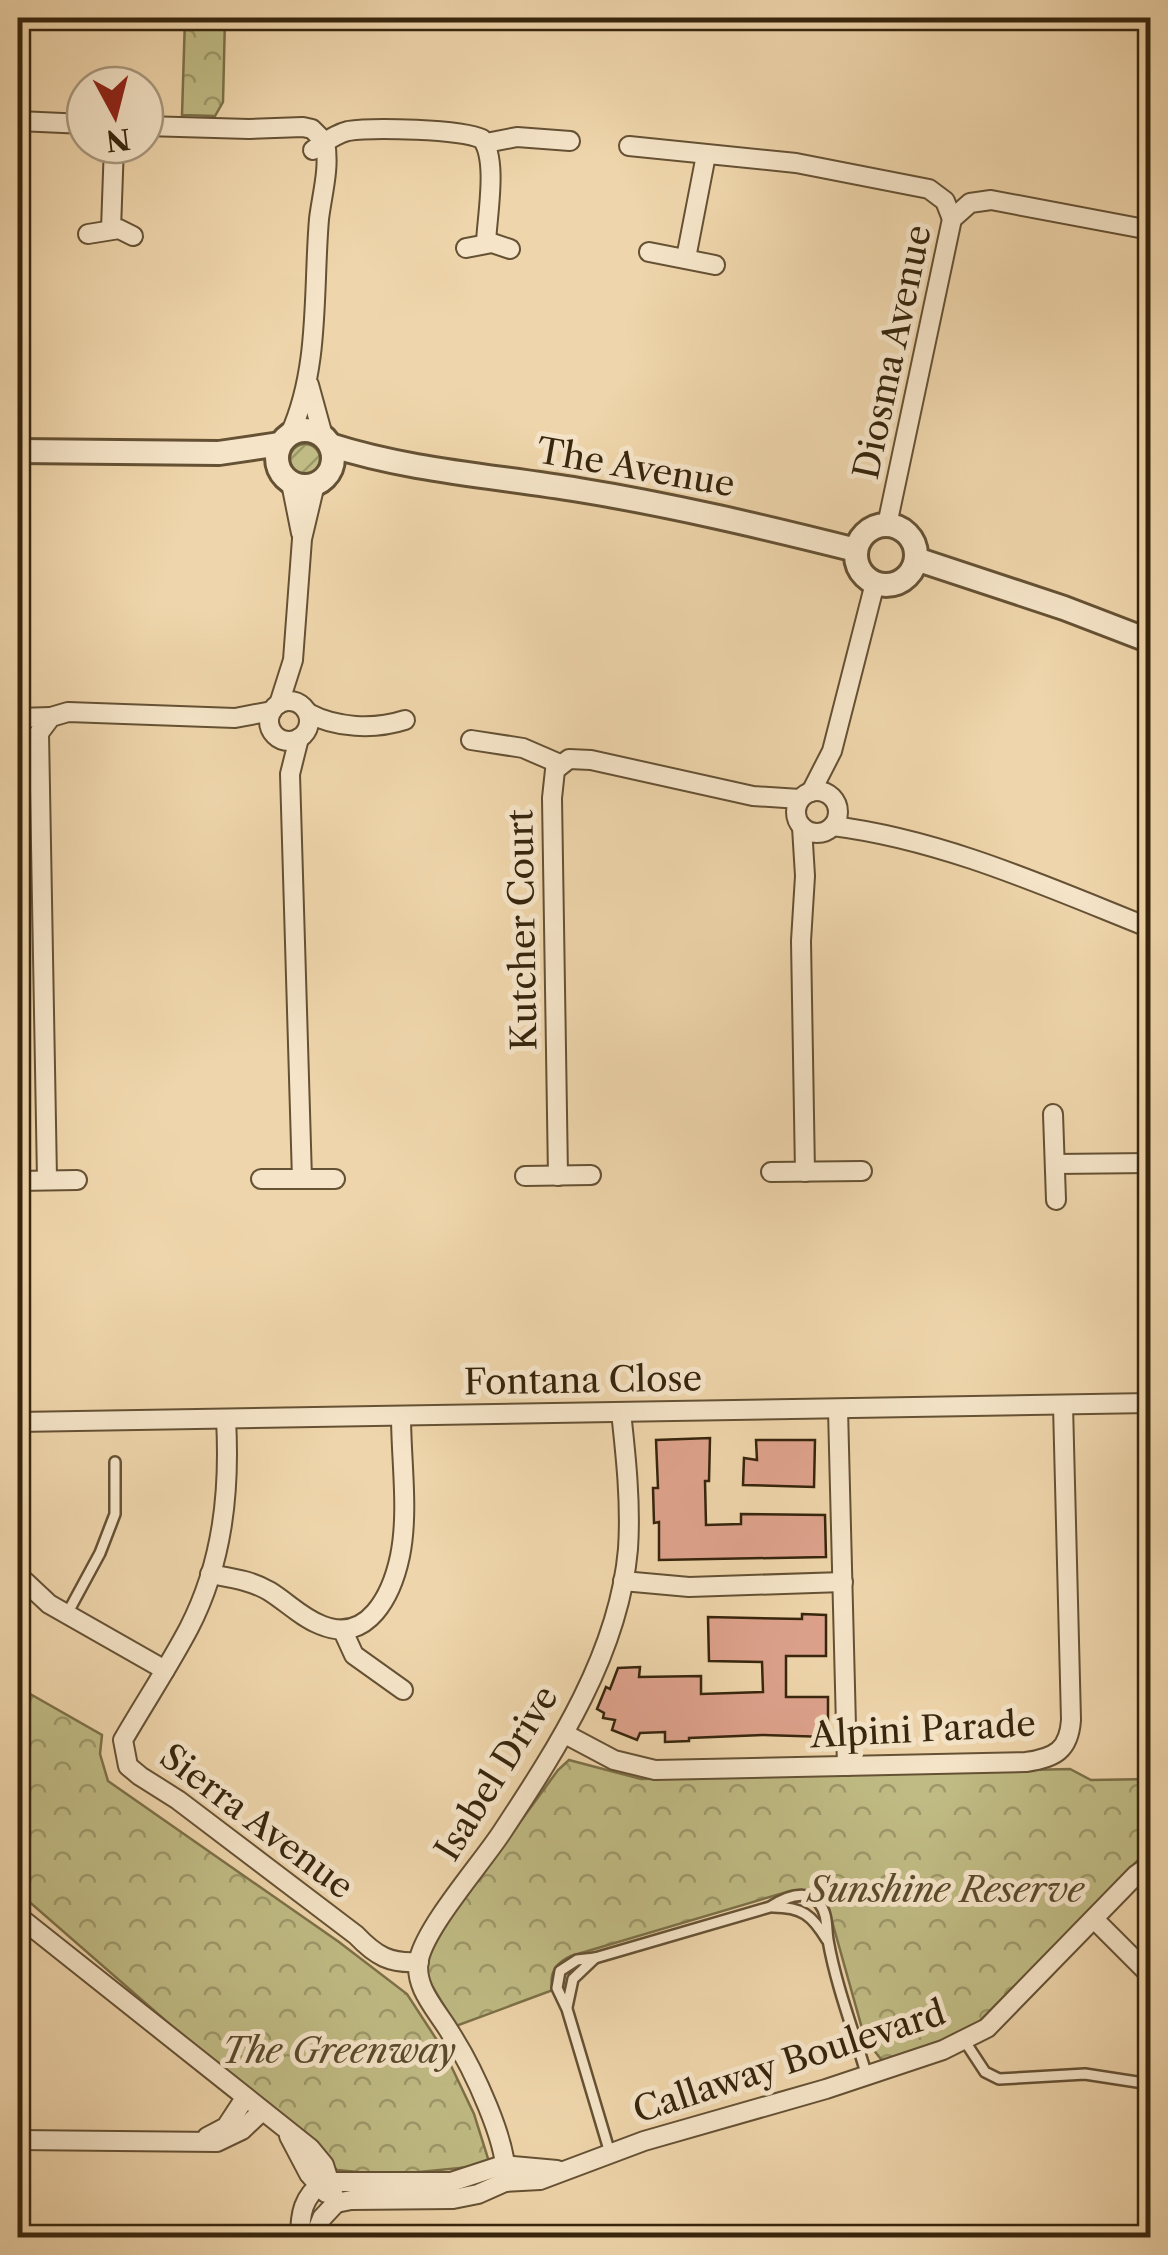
<svg xmlns="http://www.w3.org/2000/svg" width="1168" height="2255" viewBox="0 0 1168 2255" font-family="'Libre Caslon Text',serif">
	<style>
		.park { fill: url(#park-crowns); stroke: #7c7048; stroke-width: 2.5 }
		.garden { fill: url(#garden-furrows); stroke: #7c7048; stroke-width: 2.5 }
		.building { fill: #dea28c; stroke: #37250d; stroke-width: 2.5 }
		.lines { fill: none; stroke-linecap: round; stroke-linejoin: round }
		.service-casing { stroke: #655134; stroke-width: 14 }
		.minor-casing { stroke: #655134; stroke-width: 22 }
		.tertiary-casing { stroke: #655134; stroke-width: 28 }
		.service { stroke: #f5e4c8; stroke-width: 9 }
		.minor { stroke: #f5e4c8; stroke-width: 18 }
		.tertiary { stroke: #f5e4c8; stroke-width: 22 }
		.labels { text-anchor: middle; dominant-baseline: central; stroke-width: 10; stroke-linejoin: round; paint-order: stroke }
		.street-label { font-size: 35px; fill: #37250d; stroke: #f5e4c8 }
		.park-label { font-size: 35px; font-style: italic; fill: #594a2b; stroke: #f5e4c8 }
	</style>
	<defs>
		<pattern id="park-crowns" width="20" height="18" patternUnits="userSpaceOnUse" patternTransform="scale(2.5)"><rect width="20" height="18" fill="#c0bb84"/><path d="M2 6a3 3 0 1 1 6 0M12 15a3 3 0 1 1 6 0" fill="none" stroke="#9d986a"/></pattern>
		<pattern id="garden-furrows" width="10" height="10" patternUnits="userSpaceOnUse" patternTransform="scale(2.5)"><rect width="10" height="10" fill="#c0bb84"/><path d="M-1 1l2-2M0 10L10 0M9 11l2-2" fill="none" stroke="#9d986a"/></pattern>
	</defs>
	<rect width="100%" height="100%" fill="#efd5ab"/>
	<filter id="stains"><feTurbulence type="fractalNoise" baseFrequency=".002" numOctaves="4"/><feColorMatrix values="0 0 0 0 .2 0 0 0 0 .09 0 0 0 0 .02 0 0 0 .5 -.17"/></filter>
	<radialGradient id="worn" r=".72"><stop offset=".6" stop-color="#630" stop-opacity="0"/><stop offset="1" stop-color="#630" stop-opacity=".3"/></radialGradient>
	<g class="park">
		<polygon points="185,18 225,18 223,102 215,116 182,115"/>
		<polygon points="18,1687 102,1735 100,1754 108,1781 339,1942 407,1994 444,2051 474,2114 490,2165 389,2175 337,2170 18,1892"/>
		<path d="M569,1760L641,1779L1070,1769L1091,1780L1150,1779V1848L975,2026L953,2038L884,2063L865,2039L828,1907C819,1892 807,1888 790,1891L571,1956C556,1963 548,1973 553,1990L456,2026L423,1971L431,1944L558,1770Z"/>
	</g>
	<circle class="garden" cx="305" cy="459" r="15"/>
	<g class="building">
		<polygon points="710,1438 709,1481 705,1481 706,1525 741,1524 741,1514 825,1515 826,1557 659,1560 659,1522 654,1523 653,1488 658,1488 656,1440"/>
		<polygon points="756,1440 815,1440 814,1487 743,1485 744,1458 757,1460"/>
		<polygon points="802,1614 826,1615 826,1656 786,1656 786,1697 828,1697 828,1737 763,1735 689,1738 689,1741 665,1742 665,1732 640,1733 637,1740 612,1730 615,1720 603,1718 604,1713 597,1709 606,1687 610,1689 618,1668 640,1667 639,1677 701,1676 701,1694 763,1692 762,1662 709,1661 708,1617 802,1619"/>
	</g>
	<g class="lines">
		<defs>
			<g id="service">
				<polyline points="67,1614 100,1553 115,1514 115,1462"/>
				<path d="M773,1907C802,1907 812,1915 827,1940"/>
				<polyline points="567,2007 573,1979 595,1958"/>
				<polyline points="964,2040 985,2072 999,2079 1085,2074 1150,2084"/>
				<path d="M610,2153L567,2009L557,1988L560,1971L577,1960L595,1958L770,1907C784,1898 805,1888 819,1903C828,1914 826,1927 828,1940C836,1986 854,2032 867,2076"/>
			</g>
			<g id="minor">
				<polyline points="18,121 85,124"/>
				<path d="M145,126L249,129L303,127L312,129L325,142C330,168 322,194 319,219C313,290 320,368 290,434"/>
				<polyline points="486,143 517,137 570,141"/>
				<polyline points="629,146 796,163 929,189 945,201 952,219"/>
				<path d="M313,150C324,143 335,134 348,131C372,127 461,129 482,139C498,160 487,216 486,243"/>
				<polyline points="111,229 114,145"/>
				<polyline points="88,234 119,229 133,236"/>
				<polyline points="466,248 492,243 510,249"/>
				<polyline points="649,252 715,265"/>
				<polyline points="686,258 706,155"/>
				<polyline points="309,385 323,436"/>
				<polyline points="291,483 301,533"/>
				<polyline points="887,525 952,219 970,203 991,200 1150,230"/>
				<circle cx="289" cy="721" r="20"/>
				<polyline points="279,704 293,660 302,539 315,484"/>
				<path d="M308,713C336,728 374,730 405,720"/>
				<polyline points="18,718 51,717"/>
				<polyline points="299,738 290,774 302,1179"/>
				<polyline points="471,740 523,748 560,764"/>
				<circle cx="817" cy="812" r="21"/>
				<polyline points="811,792 832,751 875,583"/>
				<path d="M833,826C944,840 1047,887 1150,928"/>
				<polyline points="802,827 805,876 801,941 805,1172"/>
				<polyline points="1053,1114 1056,1200"/>
				<polyline points="1055,1164 1150,1163"/>
				<polyline points="771,1172 862,1171"/>
				<polyline points="525,1176 591,1175"/>
				<polyline points="558,1176 552,798 555,770 569,759 591,760 753,796 800,799"/>
				<polyline points="47,1179 39,733 51,717 68,712 235,718 272,711"/>
				<polyline points="261,1179 335,1179"/>
				<polyline points="18,1181 77,1180"/>
				<polyline points="838,1409 847,1766"/>
				<path d="M226,1419C230,1491 223,1562 189,1628C169,1666 145,1702 123,1740L128,1766L140,1776L178,1800L356,1935C376,1956 390,1964 419,1962"/>
				<polyline points="18,1422 1150,1403"/>
				<path d="M210,1574C231,1578 250,1580 269,1591C287,1602 302,1618 321,1625C368,1645 392,1594 400,1556C409,1512 401,1460 401,1416"/>
				<polyline points="18,1575 49,1604 165,1670"/>
				<polyline points="623,1581 689,1587 843,1582"/>
				<polyline points="343,1631 354,1655 403,1690"/>
				<path d="M565,1734L614,1760L655,1770L1026,1762C1055,1758 1069,1750 1071,1720L1063,1405"/>
				<polyline points="18,1916 310,2148 324,2165 336,2203"/>
				<polyline points="1094,1919 1150,1975"/>
				<polyline points="289,2136 309,2174 326,2193"/>
				<polyline points="207,2137 226,2127 245,2098"/>
				<polyline points="18,2140 217,2142 242,2130 262,2111"/>
				<path d="M505,2182C511,2147 471,2065 451,2034C438,2011 413,1988 419,1959C427,1925 481,1864 502,1832C558,1747 619,1653 628,1549C631,1504 626,1457 621,1412"/>
				<polyline points="336,2203 351,2200 453,2199 478,2194 505,2182 540,2180 644,2141 826,2089 943,2050 987,2028 1136,1875 1150,1865"/>
				<path d="M300,2238C300,2213 303,2197 323,2182H451L503,2165L557,2170"/>
				<polyline points="314,2238 322,2218 336,2203"/>
			</g>
			<g id="tertiary">
				<circle cx="305" cy="458" r="28"/>
				<path d="M330,445C411,471 495,476 579,490C672,505 764,527 856,550"/>
				<polyline points="18,451 219,453 280,444"/>
				<circle cx="886" cy="555" r="30"/>
				<polyline points="916,559 1064,608 1150,641"/>
			</g>
		</defs>
		<use href="#service" class="service-casing"/>
		<use href="#minor" class="minor-casing"/>
		<use href="#tertiary" class="tertiary-casing"/>
		<use href="#service" class="service"/>
		<use href="#minor" class="minor"/>
		<use href="#tertiary" class="tertiary"/>
	</g>
	<g class="labels">
		<g class="street-label">
			<text transform="translate(892 352) rotate(-78)">Diosma Avenue</text>
			<text transform="translate(636 467) rotate(10)">The Avenue</text>
			<text transform="translate(522 930) rotate(-91)">Kutcher Court</text>
			<text transform="translate(583 1380) rotate(-1)">Fontana Close</text>
			<text transform="translate(923 1729) rotate(-3)">Alpini Parade</text>
			<text transform="translate(496 1773) rotate(-58)">Isabel Drive</text>
			<text transform="translate(257 1821) rotate(37)">Sierra Avenue</text>
			<text transform="translate(789 2061) rotate(-18)">Callaway Boulevard</text>
		</g>
		<g class="park-label">
			<text x="946" y="1889">Sunshine Reserve</text>
			<text x="339" y="2050">The Greenway</text>
		</g>
	</g>
	<rect width="1168" height="2255" fill="none" stroke="#efd5ab" stroke-width="60"/>
	<rect x="20" y="20" width="1128" height="2215" fill="none" stroke="#37250d" stroke-width="5"/>
	<rect x="30" y="30" width="1108" height="2195" fill="none" stroke="#37250d" stroke-width="2.5"/>
	<g transform="translate(115 115) rotate(173)"><circle r="48" fill="#f5e4c8" stroke="#a9987d" stroke-width="2.5"/>
	<path d="M0-8L18 38L0 25L-18 38Z" fill="#8f2418"/>
	<text y="-15" font-size="28" font-weight="bold" text-anchor="middle" fill="#37250d">N</text>
	</g>
	<rect width="100%" height="100%" filter="url(#stains)"/>
	<rect width="100%" height="100%" fill="url(#worn)"/>
</svg>
